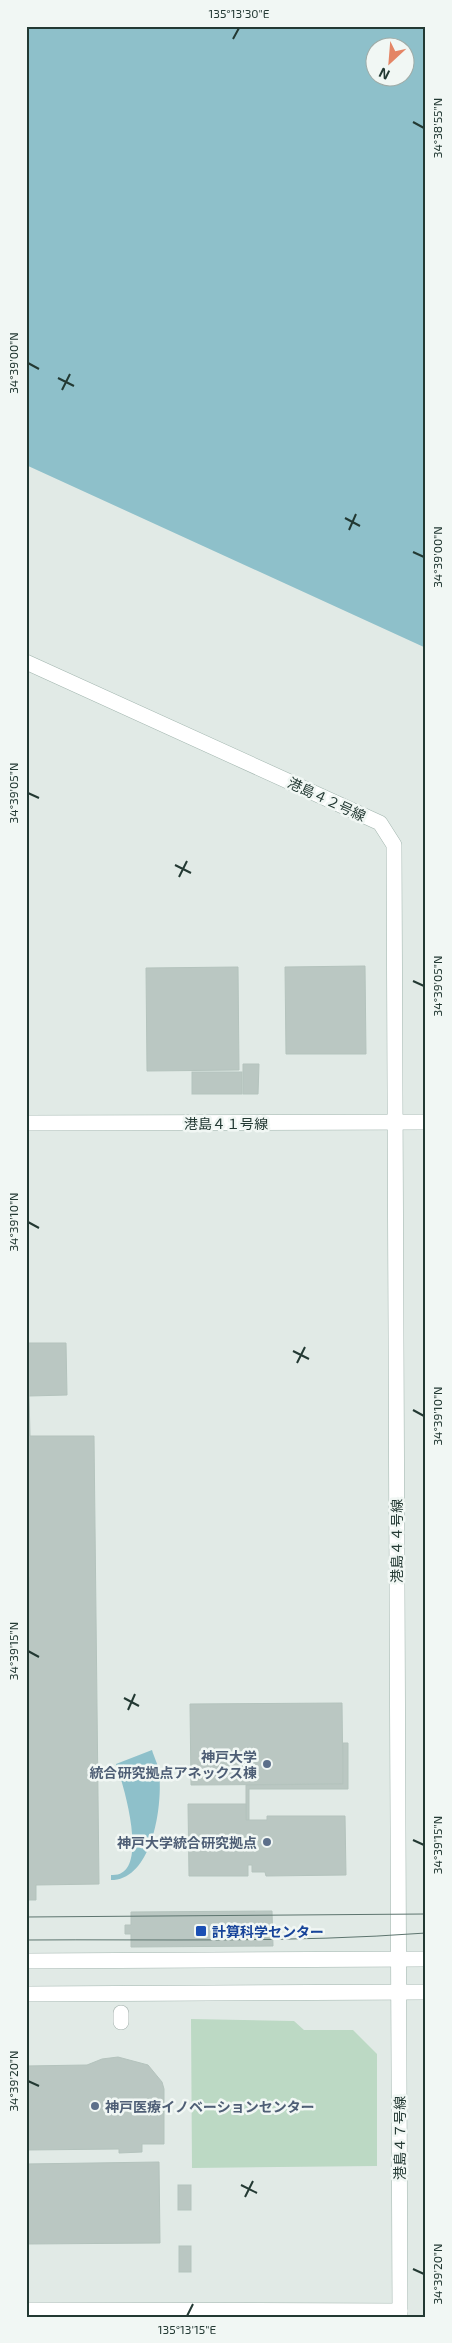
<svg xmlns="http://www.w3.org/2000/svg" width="452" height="2343" viewBox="0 0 452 2343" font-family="'Exo 2','Noto Sans JP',sans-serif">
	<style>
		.green { fill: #bcd9c4 }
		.water { fill: #8ec0ca; fill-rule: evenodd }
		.building { fill: #bac7c2; stroke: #b4c3bd }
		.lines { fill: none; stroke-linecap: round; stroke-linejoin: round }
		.street-casing { stroke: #a4b1ad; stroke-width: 16 }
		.secondary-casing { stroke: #a1b5ae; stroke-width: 16 }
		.street { stroke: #fff; stroke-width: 15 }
		.secondary { stroke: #fff; stroke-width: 15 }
		.tram { stroke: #5d756f; stroke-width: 1 }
		.ticks { fill: none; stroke: #233933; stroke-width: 2 }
		.service-dot { fill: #5c6f8a; stroke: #f1f7f4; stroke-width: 2 }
		.transit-dot { fill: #1a4fb4; stroke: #f1f7f4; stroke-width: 2 }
		.labels { text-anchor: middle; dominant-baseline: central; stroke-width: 5; stroke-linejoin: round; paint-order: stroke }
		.street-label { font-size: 14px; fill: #233933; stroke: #f1f7f4 }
		.service-label { font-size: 14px; font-weight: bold; fill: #4e5e75; stroke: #f1f7f4; text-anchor: end }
		.transit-label { font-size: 14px; font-weight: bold; fill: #164399; stroke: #f1f7f4; text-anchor: start }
		.neatline { fill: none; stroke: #233933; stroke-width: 2 }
		.ticks-label { font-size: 12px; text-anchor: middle; fill: #233933 }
	</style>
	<rect width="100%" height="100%" fill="#e1eae6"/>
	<g class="green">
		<polygon points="423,1412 426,1412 424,1493"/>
		<polygon points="191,2019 294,2021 304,2030 353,2030 377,2054 377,2166 192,2168"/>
	</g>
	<g class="water">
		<path d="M26,26H426V648L26,465ZM374,48H404V78H374Z"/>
		<rect x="26" y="1577" width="3" height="162"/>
		<path d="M152,1750C154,1757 158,1764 159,1772C163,1804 153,1880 111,1880V1875C152,1878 123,1783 116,1764Z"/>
	</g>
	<g class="building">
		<polygon points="365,966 366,1054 286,1054 285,967"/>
		<polygon points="238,967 239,1070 147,1071 146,968"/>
		<polygon points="243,1064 259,1064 258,1094 243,1094"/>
		<rect x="192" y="1072" width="50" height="22"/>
		<polygon points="26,1343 66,1343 67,1395 29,1396 30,1436 94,1436 99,1884 36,1885 36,1900 26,1900 26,1739 29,1739 29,1577 26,1577"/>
		<polygon points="342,1703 343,1784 191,1785 190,1704"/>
		<polygon points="343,1743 348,1743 348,1789 249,1789 249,1820 246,1820 246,1785 343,1784"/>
		<polygon points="188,1804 246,1804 246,1820 267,1820 267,1816 345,1816 346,1875 266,1876 265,1872 252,1872 252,1865 248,1865 248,1876 189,1876"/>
		<polygon points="272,1911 273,1946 131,1947 131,1934 125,1934 125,1925 131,1925 131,1912"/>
		<polygon points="118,2057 148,2065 162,2082 164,2089 164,2144 142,2144 142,2152 119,2153 119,2149 26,2150 26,2066 87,2065 102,2059"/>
		<polygon points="159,2162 160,2243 26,2244 26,2164"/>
		<rect x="178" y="2185" width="13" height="25"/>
		<rect x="179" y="2246" width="12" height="26"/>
	</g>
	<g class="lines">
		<defs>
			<polyline id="street" points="121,2022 121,2013"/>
			<g id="secondary">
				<polyline points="26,662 380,823 394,845 400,2317"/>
				<polyline points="26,1123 426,1122"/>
				<polyline points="26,1961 426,1959"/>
				<polyline points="26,1994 426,1992"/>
				<polyline points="26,2310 400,2311"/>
			</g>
		</defs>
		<use href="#street" class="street-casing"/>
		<use href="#secondary" class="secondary-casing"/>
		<use href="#street" class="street"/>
		<use href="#secondary" class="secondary"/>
		<g class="tram">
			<polyline points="26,1917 426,1914"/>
			<path d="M26,1940C160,1939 292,1943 426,1933"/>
		</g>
	</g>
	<path class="ticks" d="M233,39L239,28M413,122L424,128M28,363L39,369M58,378L74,386M62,390L70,374M345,518L360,526M349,530L356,514M413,552L424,557M28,793L39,798M175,865L191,873M179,877L187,861M413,981L424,986M28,1222L39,1228M293,1351L309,1359M297,1363L305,1347M413,1410L424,1416M28,1651L39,1657M124,1698L139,1706M128,1710L135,1694M413,1840L424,1845M28,2081L39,2086M241,2185L257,2193M245,2197L253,2181M413,2269L424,2274M187,2316L193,2304"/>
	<g class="service-dot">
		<circle cx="267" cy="1764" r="5"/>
		<circle cx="267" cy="1842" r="5"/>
		<circle cx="95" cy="2106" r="5"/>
	</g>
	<rect class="transit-dot" x="195" y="1925" width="12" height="12" rx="2.5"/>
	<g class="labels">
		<g class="street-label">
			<text transform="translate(327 799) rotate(25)">港島４２号線</text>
			<text x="226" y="1123">港島４１号線</text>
			<text transform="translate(396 1541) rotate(-90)">港島４４号線</text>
			<text transform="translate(399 2138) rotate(-90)">港島４７号線</text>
		</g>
		<g class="service-label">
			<text x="257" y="1756">神戸大学<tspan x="257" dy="16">統合研究拠点アネックス棟</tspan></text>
			<text x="257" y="1842">神戸大学統合研究拠点</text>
			<text x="105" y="2106" text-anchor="start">神戸医療イノベーションセンター</text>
		</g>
		<g class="transit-label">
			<text x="212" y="1931">計算科学センター</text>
		</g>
	</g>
	<rect width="452" height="2343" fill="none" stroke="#f1f7f4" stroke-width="55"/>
	<g transform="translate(390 62) rotate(206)"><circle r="24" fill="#f1f7f4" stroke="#9faba7"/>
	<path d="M0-4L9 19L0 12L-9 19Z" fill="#e48565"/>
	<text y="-8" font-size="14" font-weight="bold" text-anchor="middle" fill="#233933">N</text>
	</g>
	<rect x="28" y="28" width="396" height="2288" class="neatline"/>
	<g class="ticks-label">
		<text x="239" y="18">135°13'30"E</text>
		<text transform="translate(438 128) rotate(-90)" y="4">34°38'55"N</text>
		<text transform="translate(14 363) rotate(-90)" y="4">34°39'00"N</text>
		<text transform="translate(438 557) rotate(-90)" y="4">34°39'00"N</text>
		<text transform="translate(14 793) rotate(-90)" y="4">34°39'05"N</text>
		<text transform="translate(438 986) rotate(-90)" y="4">34°39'05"N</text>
		<text transform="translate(14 1222) rotate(-90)" y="4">34°39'10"N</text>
		<text transform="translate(438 1416) rotate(-90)" y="4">34°39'10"N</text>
		<text transform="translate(14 1651) rotate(-90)" y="4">34°39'15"N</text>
		<text transform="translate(438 1845) rotate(-90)" y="4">34°39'15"N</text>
		<text transform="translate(14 2081) rotate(-90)" y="4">34°39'20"N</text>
		<text transform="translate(438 2274) rotate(-90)" y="4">34°39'20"N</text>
		<text x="187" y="2334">135°13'15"E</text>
	</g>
</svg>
